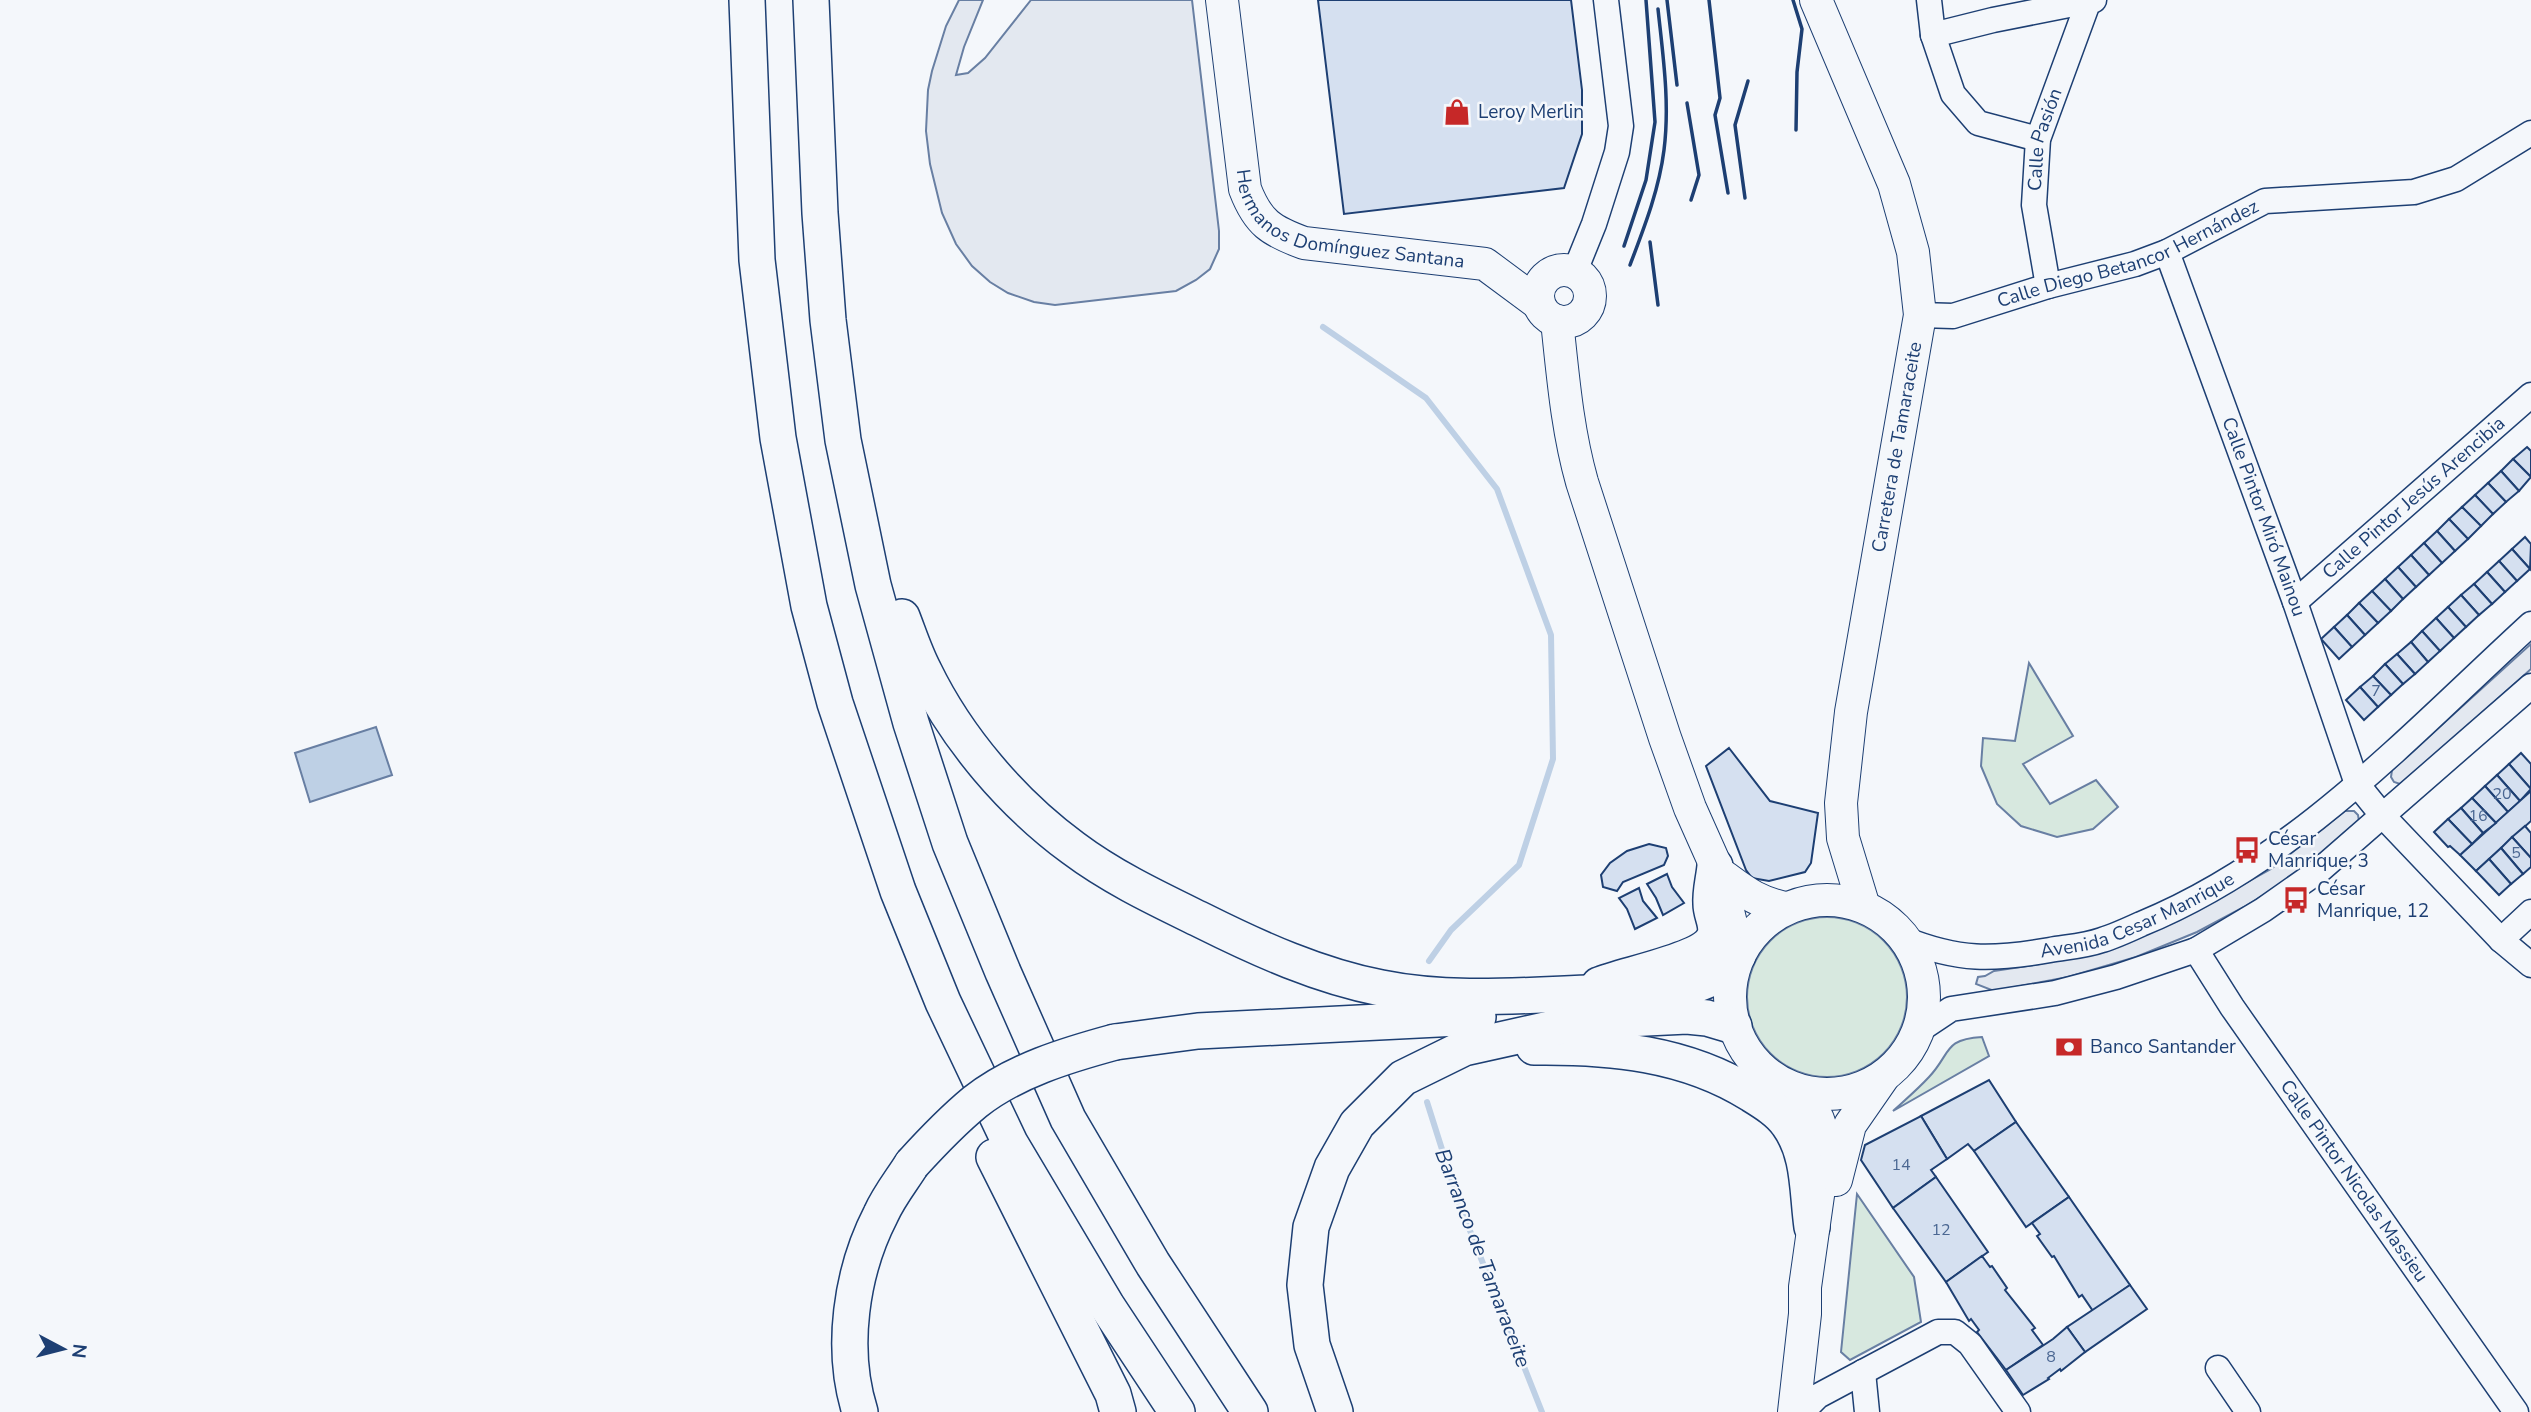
<svg xmlns="http://www.w3.org/2000/svg" width="2531" height="1412" viewBox="0 0 2531 1412" font-family="'Nunito Sans',sans-serif">
	<style>
		.green { fill: #d7e8df; stroke: #687fa3; stroke-width: 2 }
		.parking { fill: #e3e8f0; stroke: #687fa3; stroke-width: 2 }
		.water { fill: #bed0e5; stroke: #687fa3; stroke-width: 2 }
		.lines { fill: none; stroke-linecap: round; stroke-linejoin: round }
		.stream { stroke: #bed0e5; stroke-width: 6 }
		.building { fill: #d5e0f0; stroke: #1d3f73; stroke-width: 2 }
		.minor-casing { stroke: #1d3f73; stroke-width: 27 }
		.major-casing { stroke: #1d3f73; stroke-width: 34 }
		.highway-casing { stroke: #1d3f73; stroke-width: 38 }
		.minor { stroke: #f4f7fb; stroke-width: 24 }
		.major { stroke: #f4f7fb; stroke-width: 32 }
		.highway { stroke: #f4f7fb; stroke-width: 35 }
		.highway-bridge-casing { stroke: #1d3f73; stroke-width: 38; stroke-linecap: butt }
		.highway-bridge { stroke: #f4f7fb; stroke-width: 35 }
		.wall { stroke: #1d3f73; stroke-width: 3.5 }
		.labels { text-anchor: middle; dominant-baseline: central; stroke-width: 5; stroke-linejoin: round; paint-order: stroke }
		.number-label { font-size: 16px; fill: #4b6792 }
		.poi-label { font-size: 19px; fill: #1d3f73; stroke: #f4f7fb; text-anchor: start }
		.street-label { font-size: 19px; fill: #1d3f73; stroke: #f4f7fb }
		.water-label { font-size: 21px; font-style: italic; fill: #1d3f73; stroke: #f4f7fb }
	</style>
	<rect width="100%" height="100%" fill="#f4f7fb"/>
	<g class="green">
		<polygon points="2029,663 2073,736 2023,764 2050,804 2096,780 2118,807 2093,829 2057,837 2021,826 1997,804 1981,766 1983,738 2015,741"/>
		<circle cx="1827" cy="997" r="80"/>
		<path d="M1982,1037L1989,1056L1893,1111C1905,1100 1918,1089 1929,1077C1951,1054 1943,1039 1982,1037Z"/>
		<polygon points="1857,1194 1914,1277 1921,1322 1850,1360 1841,1352"/>
	</g>
	<g class="parking">
		<polygon points="959,0 983,0 964,47 956,75 968,73 985,58 1031,0 1192,0 1219,231 1219,249 1210,269 1196,280 1176,291 1055,305 1034,302 1008,293 990,282 972,266 956,244 942,213 930,164 926,131 928,90 932,71 946,26"/>
		<polygon points="2531,644 2531,669 2405,782 2400,784 2394,782 2391,777 2392,770"/>
		<polygon points="2345,811 2354,811 2358,815 2359,821 2293,877 2244,907 2197,932 2136,957 2068,977 1994,991 1976,984 1978,977 1985,976 1994,971 2040,964 2186,916 2271,869"/>
	</g>
	<polygon class="water" points="376,727 392,775 310,802 295,753"/>
	<g class="lines">
		<g class="stream">
			<polyline points="1323,327 1426,398 1497,489 1551,635 1553,759 1519,865 1451,930 1429,961"/>
			<polyline points="1427,1102 1459,1203 1542,1412"/>
		</g>
	</g>
	<g class="building">
		<polygon points="1318,0 1571,0 1582,90 1582,134 1564,188 1344,214"/>
		<polygon points="2527,447 2531,451 2531,477 2513,459"/>
		<polygon points="2513,459 2531,477 2519,491 2501,471"/>
		<polygon points="2501,471 2519,491 2506,502 2488,483"/>
		<polygon points="2488,483 2506,502 2493,514 2475,495"/>
		<polygon points="2475,495 2493,514 2481,526 2462,507"/>
		<polygon points="2462,507 2481,526 2468,539 2449,519"/>
		<polygon points="2449,519 2468,539 2455,551 2437,531"/>
		<polygon points="2437,531 2455,551 2442,563 2424,543"/>
		<polygon points="2525,537 2531,544 2530,569 2512,549"/>
		<polygon points="2424,543 2442,563 2429,575 2411,555"/>
		<polygon points="2512,549 2530,569 2517,581 2499,561"/>
		<polygon points="2411,555 2429,575 2416,587 2398,567"/>
		<polygon points="2499,561 2517,581 2505,592 2487,572"/>
		<polygon points="2398,567 2416,587 2403,599 2385,579"/>
		<polygon points="2487,572 2505,592 2492,604 2474,584"/>
		<polygon points="2385,579 2403,599 2391,611 2372,591"/>
		<polygon points="2474,584 2492,604 2479,615 2461,595"/>
		<polygon points="2372,591 2391,611 2378,623 2359,603"/>
		<polygon points="2461,595 2479,615 2466,627 2448,607"/>
		<polygon points="2359,603 2378,623 2365,635 2347,615"/>
		<polygon points="2448,607 2466,627 2454,638 2436,618"/>
		<polygon points="2347,615 2365,635 2352,647 2334,627"/>
		<polygon points="2436,618 2454,638 2440,651 2422,631"/>
		<polygon points="2334,627 2352,647 2339,659 2321,639"/>
		<polygon points="2422,631 2440,651 2428,662 2411,642"/>
		<polygon points="2411,642 2428,662 2415,674 2397,654"/>
		<polygon points="2397,654 2415,674 2403,684 2385,664"/>
		<polygon points="2385,664 2403,684 2391,695 2373,676"/>
		<polygon points="2373,676 2391,695 2378,707 2360,687"/>
		<polygon points="2360,687 2378,707 2364,720 2346,700"/>
		<polygon points="1729,748 1770,801 1818,813 1811,863 1805,872 1769,881 1752,878 1746,870 1706,766"/>
		<polygon points="2521,753 2531,764 2531,789 2509,764"/>
		<polygon points="2509,764 2531,789 2520,801 2497,775"/>
		<polygon points="2497,775 2520,801 2508,812 2485,786"/>
		<polygon points="2485,786 2508,812 2496,823 2472,798"/>
		<polygon points="2531,791 2531,821 2476,871 2460,855"/>
		<polygon points="2472,798 2496,823 2483,833 2461,808"/>
		<polygon points="2461,808 2483,833 2472,844 2448,819"/>
		<polygon points="2448,819 2472,844 2460,855 2450,846 2448,847 2434,832"/>
		<polygon points="2525,826 2531,833 2531,858 2512,837"/>
		<polygon points="2512,837 2531,858 2531,867 2523,874 2501,848"/>
		<polygon points="1649,844 1666,848 1668,856 1664,865 1623,882 1617,891 1603,887 1601,875 1610,863 1627,851"/>
		<polygon points="2501,848 2523,874 2511,884 2489,859"/>
		<polygon points="2489,859 2511,884 2499,895 2476,871"/>
		<polygon points="1667,874 1672,887 1684,903 1663,915 1656,898 1647,884"/>
		<polygon points="1639,888 1643,901 1657,918 1635,929 1627,909 1619,898"/>
		<polygon points="1989,1080 2016,1122 1974,1151 1968,1144 1947,1159 1921,1116"/>
		<polygon points="1921,1116 1947,1159 1931,1170 1936,1177 1893,1208 1861,1160 1865,1145"/>
		<polygon points="2016,1122 2069,1197 2026,1227 1974,1151"/>
		<polygon points="1936,1177 1988,1252 1946,1282 1893,1208"/>
		<polygon points="2069,1197 2130,1285 2093,1311 2082,1295 2079,1297 2054,1256 2052,1257 2037,1236 2040,1234 2032,1223"/>
		<polygon points="1982,1256 1990,1267 1992,1266 2007,1288 2005,1290 2035,1328 2032,1330 2043,1345 2006,1370 1977,1332 1979,1330 1971,1319 1969,1321 1946,1282"/>
		<polygon points="2130,1285 2147,1309 2085,1352 2067,1327"/>
		<polygon points="2067,1327 2085,1352 2061,1371 2060,1369 2048,1378 2049,1379 2023,1395 2006,1370 2053,1339"/>
	</g>
	<g class="lines">
		<defs>
			<g id="minor">
				<polyline points="1929,0 1933,35 1953,94 1978,123 2038,139"/>
				<polyline points="1933,35 1993,20 2094,0"/>
				<path id="s1" d="M2167,252L2295,602L2357,784L2382,815L2501,940L2531,965"/>
				<polyline points="1575,271 1594,224 1617,152 1621,126 1606,0"/>
				<path id="s2" d="M2048,286L2034,205L2038,139L2089,0"/>
				<path id="s3" d="M1920,315L1953,316L2048,286L2135,264L2167,252L2265,201L2414,192L2456,179L2531,133"/>
				<path id="s4" d="M2295,602L2531,395"/>
				<path id="s5" d="M1904,939C1959,961 1992,960 2050,950C2067,947 2085,946 2102,940C2115,936 2128,930 2141,924C2295,861 2411,734 2531,624"/>
				<polyline points="2501,940 2531,912"/>
				<path id="s6" d="M2196,950L2232,1007L2516,1412"/>
				<polyline points="1918,1031 1951,1009 2055,993 2116,977 2196,950 2263,910 2320,870 2531,686"/>
				<polyline points="2218,1368 2248,1412"/>
				<polyline points="1863,1372 1867,1412"/>
				<polyline points="1802,1412 1818,1396 1938,1332 1955,1332 1970,1344 2018,1412"/>
			</g>
			<g id="major">
				<path id="s7" d="M1222,0L1245,189C1258,223 1271,231 1304,243L1485,264L1539,304"/>
				<polyline points="1816,0 1894,184 1913,252 1920,315 1851,712 1841,803 1843,838 1864,907"/>
				<circle cx="1564" cy="296" r="26"/>
				<path d="M1557,321C1563,376 1567,429 1582,482L1665,738L1690,808L1719,873L1733,932L1740,951"/>
				<path d="M1719,873C1744,891 1754,901 1785,908"/>
				<circle cx="1827" cy="997" r="97"/>
				<polyline points="1836,1180 1850,1125 1884,1076"/>
				<path d="M1794,1412L1805,1314V1287L1824,1153C1823,1123 1817,1114 1800,1091"/>
			</g>
			<g id="highway">
				<polyline points="747,0 757,260 778,438 809,606 835,703 898,891 943,1002 1010,1143 1107,1306 1177,1412"/>
				<polyline points="811,0 820,213 828,320 843,440 873,585 911,723 950,843 1003,972 1068,1119 1153,1264 1250,1412"/>
				<path d="M902,617C909,635 915,654 924,671C957,739 1012,803 1073,848C1113,878 1158,899 1203,921C1259,949 1319,976 1381,988C1459,1004 1545,993 1625,992L1648,994"/>
				<path d="M1599,985C1624,974 1707,961 1715,935C1718,924 1711,915 1711,904C1710,892 1714,878 1715,866"/>
				<polyline points="1627,1000 1690,987 1710,979 1738,955"/>
				<polyline points="1115,1042 1198,1031 1478,1017"/>
				<path d="M1534,1047C1609,1046 1686,1053 1751,1094C1764,1102 1779,1111 1788,1124C1810,1154 1807,1192 1812,1227"/>
				<polyline points="994,1157 1113,1394 1118,1412"/>
				<path d="M860,1412C840,1349 851,1272 881,1214C889,1196 902,1180 912,1164"/>
				<polyline points="1335,1412 1312,1345 1305,1285 1311,1227 1332,1168 1357,1124 1403,1078 1464,1048 1585,1021 1687,1016 1707,1018 1734,1026"/>
			</g>
		</defs>
		<use href="#minor" class="minor-casing"/>
		<use href="#major" class="major-casing"/>
		<use href="#highway" class="highway-casing"/>
		<use href="#minor" class="minor"/>
		<use href="#major" class="major"/>
		<use href="#highway" class="highway"/>
		<defs>
			<path id="highway-bridge" d="M912,1164C932,1142 952,1121 975,1102C1014,1071 1067,1055 1115,1042"/>
		</defs>
		<use href="#highway-bridge" class="highway-bridge-casing"/>
		<use href="#highway-bridge" class="highway-bridge"/>
		<g class="wall">
			<polyline points="1667,0 1677,85"/>
			<polyline points="1709,0 1720,98 1715,115 1728,193"/>
			<polyline points="1793,0 1802,29 1797,72 1796,130"/>
			<polyline points="1687,103 1699,175 1691,200"/>
			<polyline points="1745,198 1735,125 1748,81"/>
			<polyline points="1650,242 1658,305"/>
			<polyline points="1624,246 1646,180 1655,122 1646,0"/>
			<path d="M1630,265C1644,228 1659,190 1664,150C1670,103 1663,56 1658,9"/>
		</g>
	</g>
	<defs>
		<symbol id="shop-bare" viewBox="-9 -9 18 18"><path d="M-5-2.5h2.3a2.7 3.5 0 0 1 5.4 0H5L5.5 6h-11ZM-1.5-2.5h3a1.5 2.3 0 0 0-3 0Z" fill="#c62828" stroke="#f4f7fb" stroke-width="2.5" paint-order="stroke"/></symbol>
		<symbol id="bus-bare" viewBox="-9 -9 18 18"><path d="M-5-6H5V4H4V6H2V4H-2V6H-4V4H-5ZM-3.5-4V0h7V-4ZM-3.5 1.2v1.5H-2V1.2ZM2 1.2v1.5H3.5V1.2Z" fill="#c62828" stroke="#f4f7fb" stroke-width="2.5" paint-order="stroke"/></symbol>
		<symbol id="bank-bare" viewBox="-9 -9 18 18"><path d="M-6-4H6V4H-6ZM0-2.3a2.3 2.3 0 1 0 0 4.6a2.3 2.3 0 1 0 0-4.6Z" fill="#c62828" stroke="#f4f7fb" stroke-width="2.5" paint-order="stroke"/></symbol>
	</defs>
	<g fill-rule="evenodd">
		<use href="#shop-bare" x="1438" y="93" width="38" height="38"/>
		<use href="#bus-bare" x="2228" y="831" width="38" height="38"/>
		<use href="#bus-bare" x="2277" y="881" width="38" height="38"/>
		<use href="#bank-bare" x="2050" y="1028" width="38" height="38"/>
	</g>
	<g class="labels">
		<g class="number-label">
			<text x="2376" y="691">7</text>
			<text x="2502" y="794">20</text>
			<text x="2478" y="816">16</text>
			<text x="2516" y="853">5</text>
			<text x="1901" y="1165">14</text>
			<text x="1941" y="1230">12</text>
			<text x="2051" y="1357">8</text>
		</g>
		<g class="poi-label">
			<text x="1478" y="112">Leroy Merlin</text>
			<text x="2268" y="839">César<tspan x="2268" dy="22">Manrique, 3</tspan></text>
			<text x="2317" y="889">César<tspan x="2317" dy="22">Manrique, 12</tspan></text>
			<text x="2090" y="1047">Banco Santander</text>
		</g>
		<g class="street-label">
			<text stroke="none"><textPath href="#s2" startOffset="149">Calle Pasión</textPath></text>
			<text stroke="none"><textPath href="#s7" startOffset="303">Hermanos Domínguez Santana</textPath></text>
			<text stroke="none"><textPath href="#s3" startOffset="219">Calle Diego Betancor Hernández</textPath></text>
			<text transform="translate(1897 447) rotate(-80)">Carretera de Tamaraceite</text>
			<text stroke="none"><textPath href="#s4" startOffset="158">Calle Pintor Jesús Arencibia</textPath></text>
			<text stroke="none"><textPath href="#s1" startOffset="282">Calle Pintor Miró Mainou</textPath></text>
			<text stroke="none"><textPath href="#s5" startOffset="243">Avenida Cesar Manrique</textPath></text>
			<text stroke="none"><textPath href="#s6" startOffset="280">Calle Pintor Nicolas Massieu</textPath></text>
		</g>
		<g class="water-label">
			<text transform="translate(1483 1258) rotate(69)">Barranco de Tamaraceite</text>
		</g>
	</g>
	<g transform="translate(63 1349) rotate(97)" stroke="#f4f7fb" stroke-width="5" paint-order="stroke">
	<path d="M0-5L12 26L0 18L-12 26Z" fill="#1d3f73"/>
	<text y="-10" font-size="19" font-weight="bold" text-anchor="middle" fill="#1d3f73">N</text>
	</g>
</svg>
